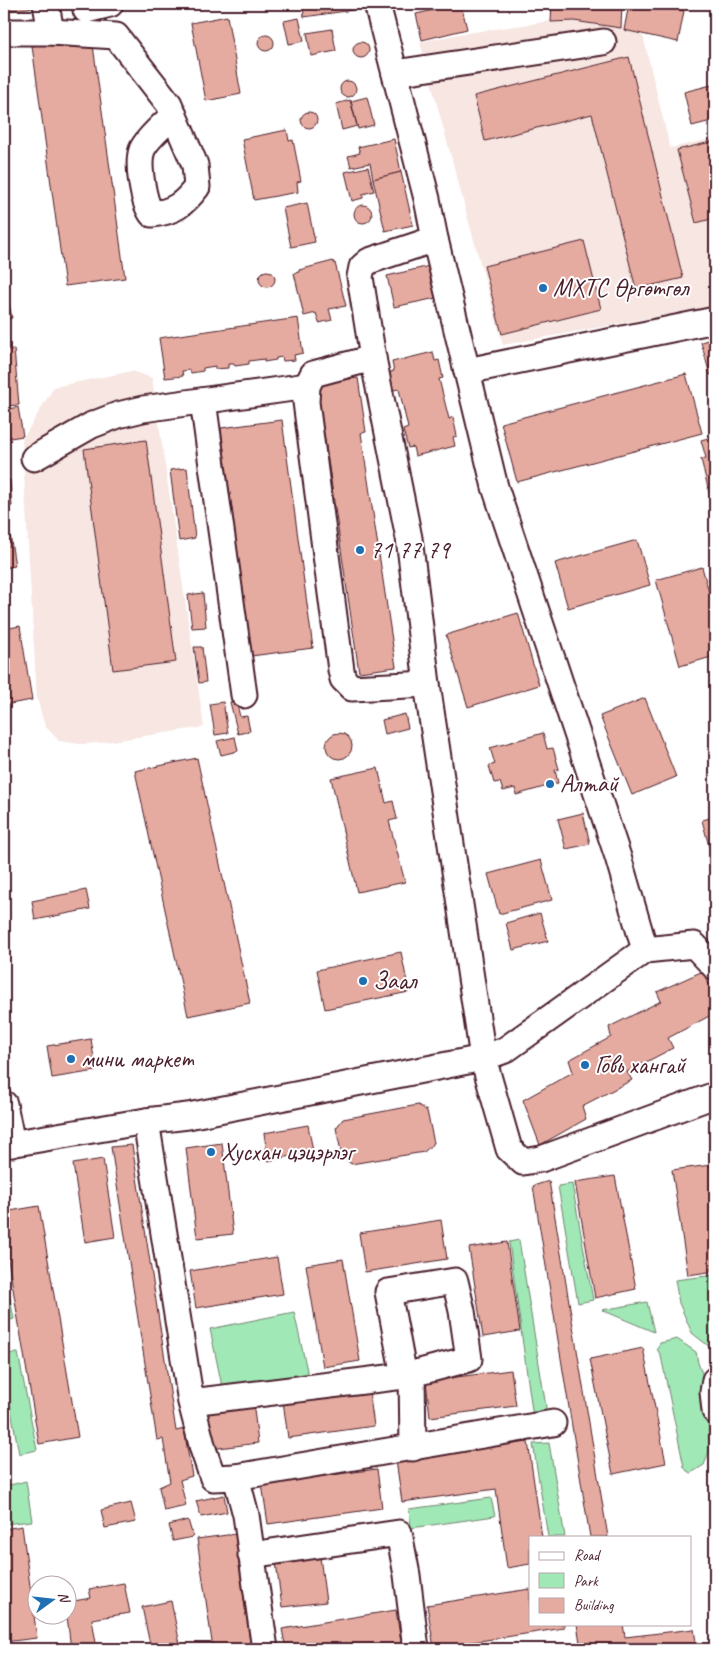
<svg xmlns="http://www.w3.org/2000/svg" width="719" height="1653" viewBox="0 0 719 1653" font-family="Caveat,sans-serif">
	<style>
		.built { fill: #f7e6e2 }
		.green { fill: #a0e8b6; stroke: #758470 }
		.building { fill: #e5aba0; stroke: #4a1f2b }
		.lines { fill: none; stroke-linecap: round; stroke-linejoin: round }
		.minor-casing { stroke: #4a1f2b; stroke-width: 29 }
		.minor { stroke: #fff; stroke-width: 25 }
		.poi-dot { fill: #1f6fb2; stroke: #fff; stroke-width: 2 }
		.labels { text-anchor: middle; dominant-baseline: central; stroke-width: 4; stroke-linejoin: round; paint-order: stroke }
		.poi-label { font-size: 25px; fill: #4a1f2b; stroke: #fff; text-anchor: start }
	</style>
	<rect width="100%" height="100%" fill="#fff"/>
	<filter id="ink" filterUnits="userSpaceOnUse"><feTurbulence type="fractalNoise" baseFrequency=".02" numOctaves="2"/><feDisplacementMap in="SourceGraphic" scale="10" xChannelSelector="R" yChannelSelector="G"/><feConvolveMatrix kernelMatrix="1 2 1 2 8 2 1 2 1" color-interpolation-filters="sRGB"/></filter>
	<g filter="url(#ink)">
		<g class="built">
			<polygon points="572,18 623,27 643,36 670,148 715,138 715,306 503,345 473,237 420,42 460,34"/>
			<polygon points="132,371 152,378 204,727 99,743 80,744 59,741 45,726 37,699 22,440 54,387"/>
		</g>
		<g class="green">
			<polygon points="572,1184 593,1300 578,1303 558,1186"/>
			<polygon points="519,1240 546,1407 544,1415 533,1418 509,1242"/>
			<polygon points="4,1268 14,1319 4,1322"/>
			<polygon points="715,1275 715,1348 711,1348 692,1333 679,1303 675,1280"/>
			<polygon points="647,1302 654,1332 602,1310"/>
			<polygon points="294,1312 308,1375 223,1391 210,1329"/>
			<polygon points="677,1339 696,1352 698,1363 708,1389 709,1452 704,1465 691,1473 687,1471 684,1467 661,1356 657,1349 660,1343"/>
			<polygon points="18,1353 37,1450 19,1454 4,1371 4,1354"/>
			<polygon points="549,1443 565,1537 548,1537 533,1444"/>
			<polygon points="4,1475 6,1486 26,1481 32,1521 4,1524"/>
			<polygon points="491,1498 495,1516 411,1528 409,1509"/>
		</g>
		<g class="building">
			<polygon points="4,4 35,4 36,7 4,11"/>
			<polygon points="176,4 208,4 177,9"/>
			<polygon points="303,4 352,4 353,10 304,17"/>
			<polygon points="461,4 467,29 422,40 416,14"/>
			<polygon points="552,4 622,4 621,28 574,21 551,22"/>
			<polygon points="629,4 647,4 684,11 678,42 624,30"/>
			<polygon points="227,16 241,94 206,101 191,23"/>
			<polygon points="299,18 304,41 289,44 284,21"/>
			<polygon points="332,29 336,51 311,56 307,33"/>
			<circle cx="266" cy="43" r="8"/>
			<polygon points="92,38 125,278 65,286 32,46"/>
			<circle cx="361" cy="50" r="8"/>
			<polygon points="629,57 683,278 636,289 592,114 485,141 474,96"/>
			<polygon points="4,63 7,93 4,93"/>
			<circle cx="348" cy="89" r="8"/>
			<polygon points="715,84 715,120 692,126 684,92"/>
			<polygon points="367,97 374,125 358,129 351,101"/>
			<polygon points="350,100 357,126 342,130 336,104"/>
			<circle cx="309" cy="120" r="8"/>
			<polygon points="287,130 289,141 293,140 301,181 297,182 298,192 254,200 242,139"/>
			<polygon points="394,139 401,172 373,179 370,163 351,167 348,156 360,153 358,147"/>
			<polygon points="715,141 715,218 696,223 677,150"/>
			<polygon points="368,167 374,191 363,194 363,198 352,201 345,172"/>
			<polygon points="401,172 413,225 385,231 373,179"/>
			<polygon points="307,203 315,242 291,247 283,208"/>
			<circle cx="363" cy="214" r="9"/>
			<polygon points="584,241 601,309 502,334 484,266"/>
			<polygon points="333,261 334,263 335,263 346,306 329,309 332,320 319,323 316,313 304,316 294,273 299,272 299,270"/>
			<polygon points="434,265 441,297 394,307 387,276"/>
			<circle cx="267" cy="279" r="8"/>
			<polygon points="8,299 12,318 4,319 4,300"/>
			<polygon points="298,318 303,353 294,355 295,360 283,361 282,357 276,358 276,360 264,362 264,359 249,361 249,364 235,366 234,364 228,364 228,368 215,369 215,366 203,368 203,371 191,373 190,370 182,371 183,376 165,378 159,338"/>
			<polygon points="715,338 715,374 710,375 701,342"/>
			<polygon points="14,349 19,405 4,406 4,350"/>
			<polygon points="433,352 435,361 439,360 443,378 439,379 449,419 453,417 457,436 453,437 455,446 415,456 413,447 408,448 403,430 408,428 399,389 393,390 388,373 394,371 392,362"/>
			<polygon points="686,374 702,433 517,482 501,423"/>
			<polygon points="358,378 366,432 361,433 396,667 359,672 324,433 321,434 314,384"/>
			<polygon points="18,407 23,436 4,439 4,410"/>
			<polygon points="282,420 313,648 251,656 221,428"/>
			<polygon points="715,436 715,517 701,459 706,458 701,440"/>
			<polygon points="146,440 176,662 113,670 84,449"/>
			<polygon points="187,468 195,538 179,541 170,470"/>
			<polygon points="10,480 12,506 4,507 4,481"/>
			<polygon points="10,534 15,566 4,568 4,536"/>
			<polygon points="637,540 650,585 568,608 555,563"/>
			<polygon points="702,567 715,614 715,656 680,666 656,580"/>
			<polygon points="203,593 206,627 192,628 188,595"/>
			<polygon points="518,613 539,685 468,707 446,635"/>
			<polygon points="20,626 32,700 4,705 4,629"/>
			<polygon points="194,647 202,647 206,682 199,683"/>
			<polygon points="645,698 676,777 632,795 600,716"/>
			<polygon points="236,700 240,717 247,716 250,731 238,734 230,702"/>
			<polygon points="223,702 228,733 215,735 210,704"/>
			<polygon points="405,714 408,728 385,734 382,720"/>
			<circle cx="339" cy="746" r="13"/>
			<polygon points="543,733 547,749 553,748 559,769 555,770 558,783 516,795 515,788 503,791 500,782 494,783 489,766 495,764 490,748"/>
			<polygon points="235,737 238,751 221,755 217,741"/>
			<polygon points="197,758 250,1003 188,1016 135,771"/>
			<polygon points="378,768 386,803 393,801 397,819 389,821 405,882 357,892 331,778"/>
			<polygon points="583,813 590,844 566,849 558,819"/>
			<polygon points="715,817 715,869 702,820"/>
			<polygon points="541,860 552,900 499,914 488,874"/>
			<polygon points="86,890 90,909 35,920 32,901"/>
			<polygon points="540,913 548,941 513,950 506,923"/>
			<polygon points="401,952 409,992 325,1009 317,970"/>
			<polygon points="703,971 715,997 715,1013 668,1038 673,1048 627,1072 632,1080 582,1106 586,1119 540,1145 523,1100 573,1072 569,1060 611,1037 609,1027 661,1001 657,992"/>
			<polygon points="91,1039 96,1071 52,1078 47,1046"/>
			<polygon points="714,1048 715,1048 715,1067 711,1066"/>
			<polygon points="418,1105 427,1111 434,1143 424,1152 351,1164 342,1156 336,1128 343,1119"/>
			<polygon points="308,1125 313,1151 268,1161 264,1133"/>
			<polygon points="222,1143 233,1234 197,1238 186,1148"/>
			<polygon points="132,1145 176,1431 184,1429 192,1476 180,1480 186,1506 164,1511 159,1487 170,1482 163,1439 157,1440 111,1147"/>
			<polygon points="103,1159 115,1237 85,1242 73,1164"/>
			<polygon points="711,1165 715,1195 715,1271 688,1275 672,1170"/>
			<polygon points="615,1176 636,1289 595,1298 575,1182"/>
			<polygon points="549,1181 608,1537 590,1537 533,1186"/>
			<polygon points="39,1206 78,1437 39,1444 4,1235 4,1212"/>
			<polygon points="441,1220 447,1259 365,1272 359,1233"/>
			<polygon points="507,1242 520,1331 483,1337 469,1248"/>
			<polygon points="277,1257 283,1294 196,1308 190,1271"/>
			<polygon points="343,1259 360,1361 323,1367 306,1265"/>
			<polygon points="643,1348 666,1463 613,1474 590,1359"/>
			<polygon points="511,1370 516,1406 430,1417 426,1381"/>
			<polygon points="369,1390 374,1426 288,1438 283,1401"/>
			<polygon points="253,1401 258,1443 211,1449 206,1407"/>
			<polygon points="528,1442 542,1537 530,1537 530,1564 507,1568 496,1489 402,1502 396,1460"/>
			<polygon points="377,1469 382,1508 268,1524 262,1484"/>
			<polygon points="224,1495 227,1512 201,1517 196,1501"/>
			<polygon points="131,1503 136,1522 105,1528 101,1510"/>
			<polygon points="188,1520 193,1537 173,1541 169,1525"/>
			<polygon points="22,1526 37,1638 4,1642 4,1529"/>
			<polygon points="235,1534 251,1649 213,1649 197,1539"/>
			<polygon points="319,1549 326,1602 282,1607 275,1555"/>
			<polygon points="124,1583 130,1613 92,1619 97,1649 71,1649 67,1616 68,1602 91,1598 89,1589"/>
			<polygon points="530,1589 530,1624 564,1624 564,1628 434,1648 427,1605"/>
			<polygon points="171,1601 181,1649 151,1649 142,1607"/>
			<polygon points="396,1610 402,1649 286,1649 282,1629"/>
			<polygon points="577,1624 623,1624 625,1637 694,1629 697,1649 581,1649"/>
		</g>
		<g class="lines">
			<defs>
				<g id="minor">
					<polyline points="46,4 51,32"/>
					<polyline points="86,10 110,4"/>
					<path d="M4,32H51L116,36L169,104L195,165L197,187C184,204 174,212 152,214C143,202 137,164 142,150C146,140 166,122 174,115"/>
					<polyline points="395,73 603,42"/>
					<polyline points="435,239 369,261 362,267 360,277 373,358 409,538 427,684 483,1058 509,1149 523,1162 541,1159 715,1095"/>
					<polyline points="373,358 313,374 307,386 306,402 341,670 343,679 352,688 427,684"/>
					<polyline points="467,371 715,320"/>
					<polyline points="203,401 244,695"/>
					<polyline points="34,458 92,425 118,415 143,409 307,386"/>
					<polyline points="645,950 694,945 715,967"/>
					<polyline points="4,1104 12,1144"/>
					<polyline points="146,1121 191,1402 203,1449 213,1478 236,1477 246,1515 265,1649"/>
					<polyline points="4,1145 146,1121 188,1116 483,1058 505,1050 645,950 618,857 495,487 435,239 427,199 377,4"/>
					<polyline points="715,1380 713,1392 715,1411"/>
					<polyline points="191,1402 404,1376 388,1292 455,1281 462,1311 469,1359 412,1374 413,1448"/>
					<polyline points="236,1477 553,1423"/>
					<polyline points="251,1555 399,1533 407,1575 416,1649"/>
				</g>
			</defs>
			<use href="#minor" class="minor-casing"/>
			<use href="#minor" class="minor"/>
		</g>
	</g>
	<g class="poi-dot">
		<circle cx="543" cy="288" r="5"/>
		<circle cx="360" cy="550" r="5"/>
		<circle cx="550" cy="784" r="5"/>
		<circle cx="363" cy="981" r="5"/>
		<circle cx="71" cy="1059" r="5"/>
		<circle cx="585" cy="1065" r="5"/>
		<circle cx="211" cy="1152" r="5"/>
	</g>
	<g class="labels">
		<g class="poi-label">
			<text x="553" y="288">МХТС Өргөтгөл</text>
			<text x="370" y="550">71 77 79</text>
			<text x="560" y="784">Алтай</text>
			<text x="373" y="981">Заал</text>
			<text x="81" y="1059">мини маркет</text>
			<text x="595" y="1065">Говь хангай</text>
			<text x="221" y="1152">Хусхан цэцэрлэг</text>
		</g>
	</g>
	<rect width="719" height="1653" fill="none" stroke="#fff" stroke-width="20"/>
	<rect x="10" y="10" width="699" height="1633" fill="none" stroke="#4a1f2b" stroke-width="2" filter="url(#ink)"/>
	<rect x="529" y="1536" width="162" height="90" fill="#ffffff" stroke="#b7a5aa"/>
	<rect x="539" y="1552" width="25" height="8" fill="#ffffff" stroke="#b7a5aa"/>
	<text x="574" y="1560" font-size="15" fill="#4a1f2b">Road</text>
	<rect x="539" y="1573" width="25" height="15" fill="#a0e8b6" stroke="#b7a5aa"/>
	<text x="574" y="1586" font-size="15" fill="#4a1f2b">Park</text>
	<rect x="539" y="1598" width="25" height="15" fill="#e5aba0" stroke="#b7a5aa"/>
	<text x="574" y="1610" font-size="15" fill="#4a1f2b">Building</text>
	<g transform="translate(52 1600) rotate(75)"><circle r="24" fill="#ffffff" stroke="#b7a5aa"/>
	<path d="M0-4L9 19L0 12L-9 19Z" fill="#1f6fb2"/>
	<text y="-8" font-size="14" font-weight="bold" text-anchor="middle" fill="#4a1f2b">N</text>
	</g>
</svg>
